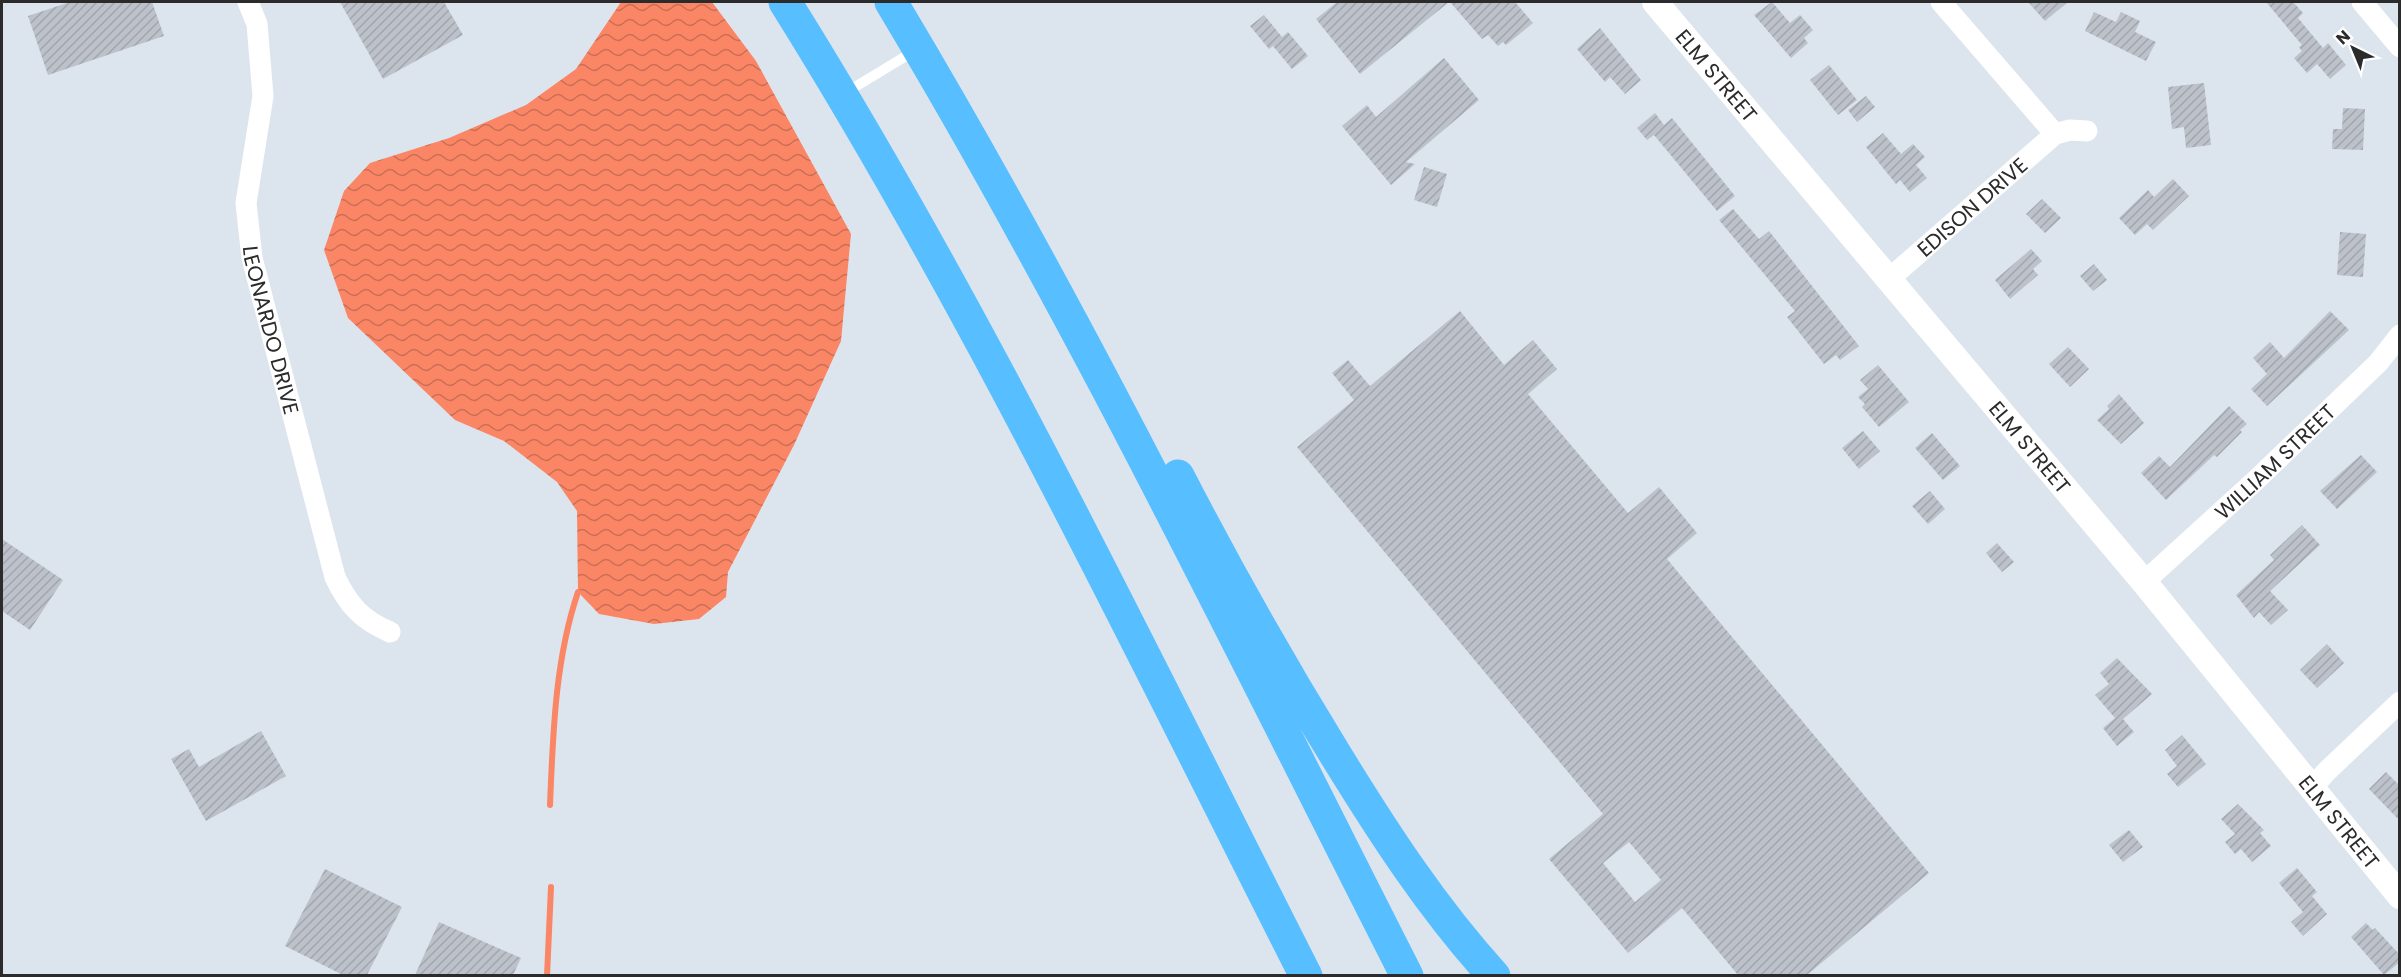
<svg xmlns="http://www.w3.org/2000/svg" width="2401" height="977" viewBox="0 0 2401 977" font-family="Poppins,sans-serif">
	<style>
		.water { fill: url(#water-waves) }
		.lines { fill: none; stroke-linecap: round; stroke-linejoin: round }
		.stream { stroke: #fa8666; stroke-width: 6 }
		.building { fill: url(#building-hatch); fill-rule: evenodd }
		.service { stroke: #fff; stroke-width: 10 }
		.minor { stroke: #fff; stroke-width: 21 }
		.tertiary { stroke: #fff; stroke-width: 26 }
		.motorway { stroke: #57beff; stroke-width: 33 }
		.labels { text-anchor: middle; dominant-baseline: central; stroke-width: 4.5; stroke-linejoin: round; paint-order: stroke }
		.street-label { font-size: 21px; fill: #2b2b2b; stroke: #fff }
	</style>
	<defs>
		<pattern id="water-waves" width="16" height="10" patternUnits="userSpaceOnUse" patternTransform="scale(1.5)"><rect width="16" height="10" fill="#fa8666"/><path d="M0 5q4-4 8 0t8 0" fill="none" stroke="#cb6e54"/></pattern>
		<pattern id="building-hatch" width="6" height="6" patternUnits="userSpaceOnUse" patternTransform="scale(1.5)"><rect width="6" height="6" fill="#bcc1ca"/><path d="M-1 1l2-2M0 6l6-6M5 7l2-2" fill="none" stroke="#a2a6ae"/></pattern>
	</defs>
	<rect width="100%" height="100%" fill="#dce5ee"/>
	<polygon class="water" points="621,2 712,2 756,61 851,234 841,341 794,445 728,572 726,597 699,619 654,624 599,614 578,592 577,511 557,482 504,441 455,420 348,318 324,250 344,191 370,163 449,138 526,105 576,69"/>
	<g class="lines">
		<g class="stream">
			<path d="M550,805C553,733 555,660 578,592"/>
			<polyline points="547,976 551,887"/>
		</g>
	</g>
	<g class="building">
		<polygon points="70,2 152,2 164,36 48,75 28,16"/>
		<polygon points="340,2 444,2 463,35 383,79"/>
		<polygon points="1337,2 1449,2 1360,74 1316,19"/>
		<polygon points="1450,2 1515,2 1533,23 1506,45 1503,42 1498,46 1488,35 1482,39"/>
		<polygon points="1772,2 1790,23 1800,15 1813,30 1804,38 1808,43 1791,58 1754,15"/>
		<polygon points="2028,2 2068,2 2045,21"/>
		<polygon points="2266,2 2293,2 2303,13 2298,18 2323,48 2328,43 2346,65 2330,79 2317,64 2307,73 2294,58 2302,51 2299,47 2302,45"/>
		<polygon points="2094,12 2116,22 2121,12 2140,21 2135,32 2156,42 2146,61 2085,31"/>
		<polygon points="1264,15 1282,37 1288,32 1308,56 1292,69 1273,46 1269,49 1250,26"/>
		<polygon points="1600,28 1641,80 1625,94 1610,77 1605,82 1577,49"/>
		<polygon points="1444,58 1479,100 1406,162 1415,164 1391,185 1342,126 1367,105 1376,117"/>
		<polygon points="1829,65 1857,100 1838,115 1810,80"/>
		<polygon points="2204,83 2211,145 2186,148 2184,127 2172,129 2168,87"/>
		<polygon points="1866,96 1875,107 1857,122 1848,110"/>
		<polygon points="2343,108 2365,109 2363,150 2332,149 2333,129 2342,129"/>
		<polygon points="1655,113 1664,125 1672,118 1735,196 1717,211 1654,135 1647,140 1637,128"/>
		<polygon points="1883,133 1901,154 1913,144 1925,157 1916,165 1927,178 1910,192 1900,180 1896,184 1866,147"/>
		<polygon points="1424,167 1447,174 1437,207 1414,200"/>
		<polygon points="2173,179 2189,196 2153,230 2147,224 2135,235 2119,218 2148,190 2154,197"/>
		<polygon points="2042,199 2061,218 2045,233 2026,214"/>
		<polygon points="1733,209 1759,239 1769,231 1859,346 1840,360 1836,355 1824,364 1787,317 1795,311 1719,220"/>
		<polygon points="2340,232 2366,234 2363,277 2337,275"/>
		<polygon points="2031,249 2042,261 2033,269 2038,275 2010,299 1995,280"/>
		<polygon points="2094,264 2107,280 2093,291 2080,276"/>
		<path d="M1460,311L1504,365L1533,340L1557,369L1528,394L1628,513L1659,487L1697,533L1667,559L1929,873L1807,975H1738L1682,908L1628,953L1549,859L1603,814L1297,447L1354,400L1332,373L1348,360L1370,386ZM1629,842L1661,880L1635,902L1603,863Z"/>
		<polygon points="2330,311 2349,330 2267,406 2251,389 2267,374 2253,358 2270,342 2284,358"/>
		<polygon points="2068,347 2089,369 2070,387 2049,364"/>
		<polygon points="1878,365 1909,402 1879,427 1862,407 1865,404 1858,397 1868,389 1860,380"/>
		<polygon points="2119,394 2144,423 2121,444 2097,420 2109,409 2107,406"/>
		<polygon points="2229,406 2247,424 2240,430 2242,432 2217,457 2214,455 2166,500 2141,473 2159,456 2170,467"/>
		<polygon points="1863,431 1880,451 1859,469 1842,448"/>
		<polygon points="1932,433 1960,466 1943,480 1915,448"/>
		<polygon points="2361,455 2377,472 2337,509 2320,491"/>
		<polygon points="1930,491 1945,509 1928,524 1912,506"/>
		<polygon points="2302,525 2320,545 2270,591 2288,610 2271,625 2259,612 2254,618 2236,595 2274,560 2270,555"/>
		<polygon points="2,539 63,580 30,630 2,611"/>
		<polygon points="1997,543 2014,562 2002,572 1986,553"/>
		<polygon points="2327,644 2344,663 2317,688 2300,670"/>
		<polygon points="2117,658 2152,694 2123,719 2134,732 2117,746 2103,728 2115,718 2095,695 2109,684 2100,673"/>
		<polygon points="261,731 286,776 206,821 171,759 189,749 199,767"/>
		<polygon points="2182,735 2206,764 2178,787 2167,774 2177,766 2165,750"/>
		<polygon points="2386,772 2400,786 2400,821 2369,789"/>
		<polygon points="2238,804 2264,830 2260,833 2271,846 2252,862 2241,849 2235,854 2225,842 2235,834 2221,819"/>
		<polygon points="2129,830 2143,847 2123,862 2109,845"/>
		<polygon points="2297,868 2317,892 2312,896 2327,914 2303,936 2291,922 2303,912 2279,883"/>
		<polygon points="325,869 402,907 367,975 343,975 285,946"/>
		<polygon points="439,922 521,958 513,975 415,975"/>
		<polygon points="2366,923 2373,930 2375,928 2400,955 2400,962 2384,975 2351,937"/>
	</g>
	<g class="lines">
		<polyline class="service" points="845,93 916,50"/>
		<g class="minor">
			<path id="s1" d="M248,2L257,24L263,96L246,203L252,258L335,577C348,605 362,620 390,632"/>
			<polyline points="1941,2 2055,134"/>
			<polyline points="2362,2 2400,47"/>
			<path id="s2" d="M1889,279L2055,134L2070,130L2087,131"/>
			<path id="s3" d="M2144,582L2255,481L2378,363L2400,335"/>
			<polyline points="2311,789 2327,771 2400,702"/>
		</g>
		<path class="tertiary" id="s4" d="M1655,2L2144,582L2400,896"/>
		<g class="motorway">
			<path d="M785,2C980,314 1139,648 1306,976"/>
			<path d="M891,2C1080,317 1240,648 1407,976"/>
			<path d="M1178,476C1227,571 1279,663 1335,754C1383,832 1432,908 1494,976"/>
		</g>
	</g>
	<g class="labels">
		<g class="street-label">
			<text stroke="none"><textPath href="#s4" startOffset="96">ELM STREET</textPath></text>
			<text stroke="none"><textPath href="#s2" startOffset="110">EDISON DRIVE</textPath></text>
			<text stroke="none"><textPath href="#s1" startOffset="334">LEONARDO DRIVE</textPath></text>
			<text stroke="none"><textPath href="#s4" startOffset="582">ELM STREET</textPath></text>
			<text stroke="none"><textPath href="#s3" startOffset="178">WILLIAM STREET</textPath></text>
			<text stroke="none"><textPath href="#s4" startOffset="1068">ELM STREET</textPath></text>
		</g>
	</g>
	<rect width="2401" height="977" fill="none" stroke="#2b2b2b" stroke-width="6"/>
	<g transform="translate(2353 48) rotate(317)" stroke="#ffffff" stroke-width="4.5" paint-order="stroke">
	<path d="M0-4.5L10 22L0 15L-10 22Z" fill="#2b2b2b"/>
	<text y="-9" font-size="16" font-weight="bold" text-anchor="middle" fill="#2b2b2b">N</text>
	</g>
</svg>
